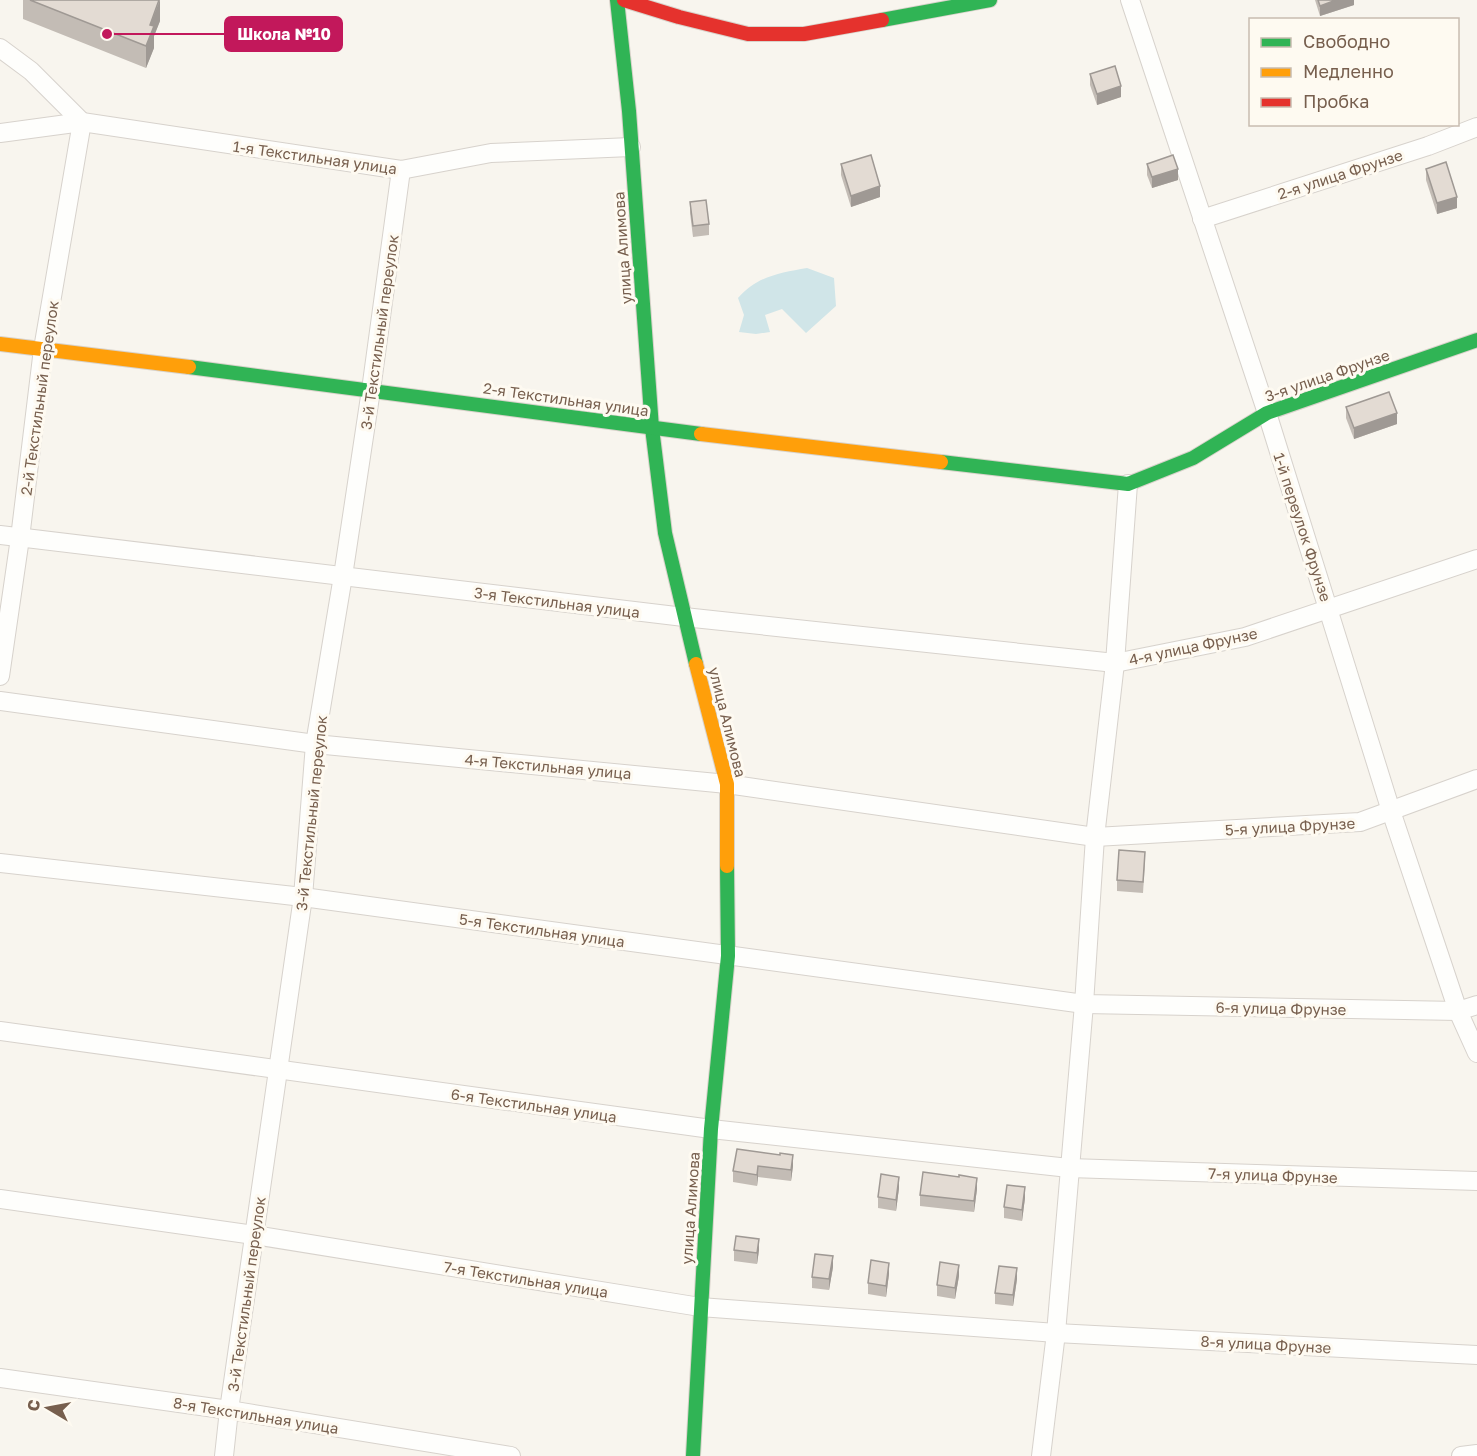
<svg xmlns="http://www.w3.org/2000/svg" width="1477" height="1456" viewBox="0 0 1477 1456" font-family="'Golos Text',sans-serif">
	<style>
		.water { fill: #d0e5e8 }
		.lines { fill: none; stroke-linecap: round; stroke-linejoin: round }
		.street-casing { stroke: #d7d2cc; stroke-width: 20 }
		.fast-casing { stroke: #d8d2ca; stroke-width: 16 }
		.slow-casing { stroke: #d8d2ca; stroke-width: 16 }
		.jam-casing { stroke: #d8d2ca; stroke-width: 16 }
		.street { stroke: #fefefc; stroke-width: 18 }
		.fast { stroke: #30b455; stroke-width: 14 }
		.slow { stroke: #ff9f0a; stroke-width: 14 }
		.jam { stroke: #e5322d; stroke-width: 14 }
		.wall { fill: #c3bcb5 }
		.shaded-wall { fill: #9f9994 }
		.building { fill: #e3dbd3; stroke: #9f9994; stroke-width: 1.5 }
		.labels { text-anchor: middle; dominant-baseline: central; stroke-width: 6; stroke-linejoin: round; paint-order: stroke }
		.street-label { font-size: 15px; fill: #775f4e; stroke: #fefaf1 }
		.leader { fill: none; stroke: #c2185b; stroke-width: 2 }
		.callout-dot { fill: #c2185b; stroke: #fefaf1; stroke-width: 2 }
		.callout { fill: #c2185b; stroke: #c2185b; stroke-width: 2 }
		.callout-label { font-size: 16px; text-anchor: middle; font-weight: bold; fill: #fff }
	</style>
	<rect width="100%" height="100%" fill="#f8f5ee"/>
	<path class="water" d="M807,268L834,278L836,306L806,333L782,309L765,315L770,332L756,334L739,332L744,315L738,298C757,276 780,273 807,268Z"/>
	<g class="lines">
		<defs>
			<g id="street">
				<polyline points="1130,0 1267,413 1391,811 1458,1011 1477,1053"/>
				<polyline points="0,48 31,71 82,122 43,349 20,538 0,676"/>
				<polyline points="0,133 82,122 401,170 491,153 631,147"/>
				<polyline points="1202,219 1428,146 1477,127"/>
				<polyline points="0,535 684,617 1115,663 1245,637 1477,559"/>
				<polyline points="0,701 315,744 727,784 1095,837 1360,822 1477,779"/>
				<polyline points="0,863 303,897 1084,1004 1458,1011 1477,1005"/>
				<polyline points="0,1031 711,1129 1069,1168 1477,1181"/>
				<polyline points="0,1199 254,1235 700,1307 1056,1333 1477,1355"/>
				<polyline points="0,1378 229,1410 511,1456"/>
				<polyline points="224,1456 229,1410 303,897 315,744 343,576 371,390 401,170"/>
				<polyline points="1041,1456 1056,1333 1084,1004 1095,837 1115,663 1128,484"/>
				<polyline points="1461,1456 1477,1454"/>
			</g>
			<g id="fast">
				<polyline points="617,0 629,111 652,428 665,533 696,664"/>
				<polyline points="882,20 990,0"/>
				<polyline points="189,367 701,434"/>
				<polyline points="941,462 1128,484 1193,458 1267,413 1477,340"/>
				<polyline points="693,1456 711,1129 728,956 727,866"/>
			</g>
			<g id="slow">
				<polyline points="0,344 189,367"/>
				<polyline points="701,434 941,462"/>
				<polyline points="696,664 727,784 727,866"/>
			</g>
			<polyline id="jam" points="624,0 679,17 748,34 804,34 882,20"/>
		</defs>
		<use href="#street" class="street-casing"/>
		<use href="#fast" class="fast-casing"/>
		<use href="#slow" class="slow-casing"/>
		<use href="#jam" class="jam-casing"/>
		<use href="#street" class="street"/>
		<use href="#fast" class="fast"/>
		<use href="#slow" class="slow"/>
		<use href="#jam" class="jam"/>
	</g>
	<g class="wall">
		<polygon points="23,0 160,0 160,21 154,36 154,48 146,68 23,19"/>
		<polygon points="1315,0 1354,0 1354,5 1320,16"/>
		<polygon points="1090,74 1121,97 1097,105 1090,85"/>
		<polygon points="841,164 880,197 851,207 841,175"/>
		<polygon points="1147,164 1178,180 1152,188 1147,175"/>
		<polygon points="1426,169 1457,208 1437,214 1426,180"/>
		<polygon points="690,202 709,224 709,235 693,237 690,213"/>
		<polygon points="1346,407 1397,424 1354,439 1346,418"/>
		<polygon points="1145,863 1143,893 1117,891 1117,880"/>
		<polygon points="737,1149 793,1166 791,1181 758,1177 757,1186 733,1182 733,1171"/>
		<polygon points="959,1177 977,1189 974,1212 920,1206 920,1195"/>
		<polygon points="899,1188 896,1211 878,1208 878,1197"/>
		<polygon points="1025,1198 1022,1221 1004,1218 1004,1207"/>
		<polygon points="734,1250 759,1250 757,1264 734,1261"/>
		<polygon points="833,1267 829,1290 812,1288 812,1277"/>
		<polygon points="889,1274 886,1297 868,1294 868,1283"/>
		<polygon points="959,1276 955,1299 937,1296 937,1285"/>
		<polygon points="1017,1279 1013,1306 995,1304 995,1293"/>
	</g>
	<g class="shaded-wall">
		<polygon points="160,0 160,21 154,36 154,48 146,68 146,46 150,25"/>
		<polygon points="1336,0 1354,0 1354,5 1320,16 1320,6"/>
		<polygon points="1121,86 1121,97 1097,105 1097,94"/>
		<polygon points="1178,169 1178,180 1152,188 1152,177"/>
		<polygon points="880,186 880,197 851,207 851,196"/>
		<polygon points="1457,197 1457,208 1437,214 1437,203"/>
		<polygon points="1397,413 1397,424 1354,439 1354,428"/>
		<polygon points="793,1155 793,1166 791,1181 791,1170"/>
		<polygon points="758,1166 758,1177 757,1186 757,1175"/>
		<polygon points="899,1177 899,1188 896,1211 896,1200"/>
		<polygon points="977,1178 977,1189 974,1212 974,1201"/>
		<polygon points="1025,1187 1025,1198 1022,1221 1022,1210"/>
		<polygon points="759,1239 759,1250 757,1264 757,1253"/>
		<polygon points="833,1256 833,1267 829,1290 829,1279"/>
		<polygon points="889,1263 889,1274 886,1297 886,1286"/>
		<polygon points="959,1265 959,1276 955,1299 955,1288"/>
		<polygon points="1017,1268 1017,1279 1013,1306 1013,1295"/>
	</g>
	<g class="building">
		<polygon points="30,0 159,0 150,25 154,26 146,46"/>
		<polygon points="1318,0 1336,0 1320,6"/>
		<polygon points="1115,66 1121,86 1097,94 1090,74"/>
		<polygon points="871,155 880,186 851,196 841,164"/>
		<polygon points="1173,155 1178,169 1152,177 1147,164"/>
		<polygon points="1446,162 1457,197 1437,203 1426,169"/>
		<polygon points="706,200 709,224 693,226 690,202"/>
		<polygon points="1389,392 1397,413 1354,428 1346,407"/>
		<polygon points="1119,850 1145,852 1143,882 1117,880"/>
		<polygon points="737,1149 780,1155 780,1153 793,1155 791,1170 758,1166 757,1175 733,1171"/>
		<polygon points="923,1172 959,1177 959,1175 977,1178 974,1201 920,1195"/>
		<polygon points="881,1174 899,1177 896,1200 878,1197"/>
		<polygon points="1007,1185 1025,1187 1022,1210 1004,1207"/>
		<polygon points="736,1236 759,1239 757,1253 734,1250"/>
		<polygon points="815,1254 833,1256 829,1279 812,1277"/>
		<polygon points="871,1260 889,1263 886,1286 868,1283"/>
		<polygon points="940,1262 959,1265 955,1288 937,1285"/>
		<polygon points="999,1266 1017,1268 1013,1295 995,1293"/>
	</g>
	<g class="labels">
		<g class="street-label">
			<text transform="translate(315 157) rotate(8)">1-я Текстильная улица</text>
			<text transform="translate(1340 174) rotate(-18)">2-я улица Фрунзе</text>
			<text transform="translate(622 248) rotate(-94)">улица Алимова</text>
			<text transform="translate(379 332) rotate(-82)">3-й Текстильный переулок</text>
			<text transform="translate(1327 375) rotate(-19)">3-я улица Фрунзе</text>
			<text transform="translate(39 398) rotate(-82)">2-й Текстильный переулок</text>
			<text transform="translate(566 399) rotate(8)">2-я Текстильная улица</text>
			<text transform="translate(1303 527) rotate(72)">1-й переулок Фрунзе</text>
			<text transform="translate(557 602) rotate(7)">3-я Текстильная улица</text>
			<text transform="translate(1193 646) rotate(-12)">4-я улица Фрунзе</text>
			<text transform="translate(728 722) rotate(76)">улица Алимова</text>
			<text transform="translate(548 766) rotate(5)">4-я Текстильная улица</text>
			<text transform="translate(311 813) rotate(-84)">3-й Текстильный переулок</text>
			<text transform="translate(1290 826) rotate(-3)">5-я улица Фрунзе</text>
			<text transform="translate(542 930) rotate(8)">5-я Текстильная улица</text>
			<text transform="translate(1281 1008) rotate(1)">6-я улица Фрунзе</text>
			<text transform="translate(534 1105) rotate(8)">6-я Текстильная улица</text>
			<text transform="translate(1273 1175) rotate(2)">7-я улица Фрунзе</text>
			<text transform="translate(690 1208) rotate(-86)">улица Алимова</text>
			<text transform="translate(526 1279) rotate(9)">7-я Текстильная улица</text>
			<text transform="translate(246 1294) rotate(-82)">3-й Текстильный переулок</text>
			<text transform="translate(1266 1344) rotate(3)">8-я улица Фрунзе</text>
			<text transform="translate(256 1415) rotate(9)">8-я Текстильная улица</text>
		</g>
	</g>
	<path class="leader" d="M107 34L225 34"/>
	<circle class="callout-dot" cx="107" cy="34" r="6"/>
	<rect class="callout" x="225" y="17" width="117" height="34" rx="6"/>
	<g class="callout-label">
		<text x="284" y="40">Школа №10</text>
	</g>
	<rect x="1249" y="18" width="210" height="108" fill="#fefaf1" stroke="#c8bcb0" stroke-width="1.5"/>
	<rect x="1261" y="38" width="30" height="9" fill="#30b455" stroke="#c8bcb0" stroke-width="1.5"/>
	<text x="1303" y="48" font-size="18" fill="#775f4e">Свободно</text>
	<rect x="1261" y="68" width="30" height="9" fill="#ff9f0a" stroke="#c8bcb0" stroke-width="1.5"/>
	<text x="1303" y="78" font-size="18" fill="#775f4e">Медленно</text>
	<rect x="1261" y="98" width="30" height="9" fill="#e5322d" stroke="#c8bcb0" stroke-width="1.5"/>
	<text x="1303" y="108" font-size="18" fill="#775f4e">Пробка</text>
	<g transform="translate(48 1408) rotate(280)" stroke="#fefaf1" stroke-width="4.5" paint-order="stroke">
	<path d="M0-4.5L10 22L0 15L-10 22Z" fill="#775f4e"/>
	<text y="-9" font-size="16" font-weight="bold" text-anchor="middle" fill="#775f4e">С</text>
	</g>
</svg>
